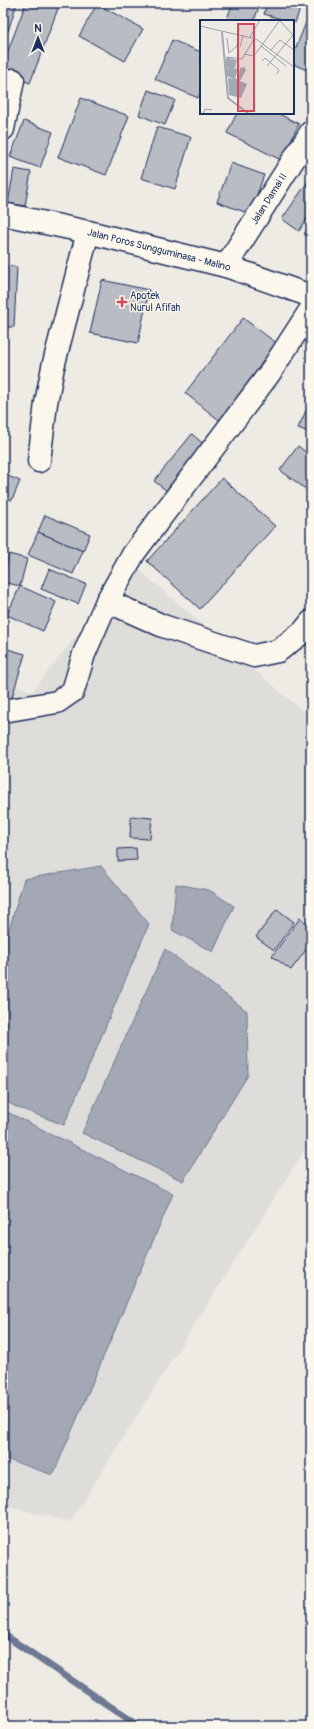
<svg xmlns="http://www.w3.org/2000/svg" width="314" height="1729" viewBox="0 0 314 1729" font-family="Pangolin,sans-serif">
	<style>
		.built { fill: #deddda }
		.water { fill: #a3a8b4; stroke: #6d7892 }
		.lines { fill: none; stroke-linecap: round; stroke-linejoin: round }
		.stream { stroke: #6d7892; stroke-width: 7 }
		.building { fill: #b9bcc3; stroke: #1b2f5e }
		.minor-casing { stroke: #1b2f5e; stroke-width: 25 }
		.major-casing { stroke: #1b2f5e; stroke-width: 25 }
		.minor { stroke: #fbf7ec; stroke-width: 22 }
		.major { stroke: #fbf7ec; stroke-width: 22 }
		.poi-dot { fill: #d1495b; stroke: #fbf7ec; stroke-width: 1.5 }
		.labels { text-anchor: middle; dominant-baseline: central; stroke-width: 3; stroke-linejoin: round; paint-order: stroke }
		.street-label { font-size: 10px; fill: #1b2f5e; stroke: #fbf7ec }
		.poi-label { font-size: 10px; fill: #1b2f5e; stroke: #fbf7ec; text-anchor: start }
		.inset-river { fill: none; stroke: #a3a8b4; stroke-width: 2 }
		.inset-road { fill: none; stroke: #9aa0ae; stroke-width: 1 }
		.view { fill: #d1495b; fill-opacity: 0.15; stroke: #d1495b; stroke-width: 2 }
		.inset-edge { fill: none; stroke: #1b2f5e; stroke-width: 2 }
	</style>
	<rect width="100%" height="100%" fill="#eeebe4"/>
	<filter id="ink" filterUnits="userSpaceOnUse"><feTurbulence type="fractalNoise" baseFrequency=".025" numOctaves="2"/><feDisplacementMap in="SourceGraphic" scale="8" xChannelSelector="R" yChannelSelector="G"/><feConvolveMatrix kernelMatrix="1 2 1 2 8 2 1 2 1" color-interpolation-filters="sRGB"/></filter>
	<g filter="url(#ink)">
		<polygon class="built" points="132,564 311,718 311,1140 70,1522 3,1505 3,679 32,692"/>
		<g class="water">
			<polygon points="101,866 149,924 64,1125 14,1106 3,1099 3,949 24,879"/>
			<polygon points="176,884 209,890 234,906 213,952 172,930"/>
			<polygon points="165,949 247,1011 248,1075 183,1181 82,1133"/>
			<polygon points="3,1110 173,1194 53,1475 3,1458"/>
		</g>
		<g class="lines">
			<polyline class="stream" points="3,1634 139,1726"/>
		</g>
		<g class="building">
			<polygon points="3,3 17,3 8,31 3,30"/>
			<polygon points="26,3 60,3 30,83 3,73 3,64"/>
			<polygon points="233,3 260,3 254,21 226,21"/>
			<polygon points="267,3 302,3 295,23 293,21 288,21 264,14"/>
			<polygon points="97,4 143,29 125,61 79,36"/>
			<polygon points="311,10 311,72 293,64 293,55"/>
			<polygon points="172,40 201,52 201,91 198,98 155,79"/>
			<polygon points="148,90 175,100 165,125 139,115"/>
			<polygon points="81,98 129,116 106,175 58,157"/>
			<polygon points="237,113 277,113 299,124 281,160 227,133"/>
			<polygon points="24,121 53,132 40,168 10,157"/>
			<polygon points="157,127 191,137 175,189 141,178"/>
			<polygon points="231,163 264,175 250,214 217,202"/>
			<polygon points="14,169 31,172 25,206 8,203"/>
			<polygon points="311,177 311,213 299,231 282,219"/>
			<polygon points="311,224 311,239 304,234"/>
			<polygon points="3,266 17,267 14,327 3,327"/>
			<polygon points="102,280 149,290 138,343 90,333"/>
			<polygon points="243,318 283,348 224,424 185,393"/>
			<polygon points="311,400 311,433 298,428"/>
			<polygon points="192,434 208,448 171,494 154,481"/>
			<polygon points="298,446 311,456 311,493 280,470"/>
			<polygon points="3,474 20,481 12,500 3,497"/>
			<polygon points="222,478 275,526 200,609 147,561"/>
			<polygon points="45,515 90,534 83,551 38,532"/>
			<polygon points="38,532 83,551 73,574 28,555"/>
			<polygon points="9,554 27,559 20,586 3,582"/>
			<polygon points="49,569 86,584 78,604 41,589"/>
			<polygon points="20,586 56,602 43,631 7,615"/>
			<polygon points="4,648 25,654 9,707 3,705"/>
			<polygon points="131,816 152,818 150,839 130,838"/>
			<polygon points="136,848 137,860 118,861 118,849"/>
			<polygon points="277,909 294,922 274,950 256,937"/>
			<polygon points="300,918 311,926 311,943 291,970 272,956"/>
		</g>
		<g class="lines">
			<defs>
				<g id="minor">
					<polyline points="3,129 13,80"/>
					<polyline points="226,266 311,132"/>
					<polyline points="39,461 46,403 53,367 88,232"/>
					<polyline points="107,601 163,626 254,656 278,651 303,632 311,622"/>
					<polyline points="3,711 57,702 73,691 84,654 107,601 134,553 269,374 311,309"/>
				</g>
				<polyline id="major" points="3,214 88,232 226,266 311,296"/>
			</defs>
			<use href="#minor" class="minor-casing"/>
			<use href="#major" class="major-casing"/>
			<use href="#minor" class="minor"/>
			<use href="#major" class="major"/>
		</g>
	</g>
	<path class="poi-dot" d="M120 296h4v4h4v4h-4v4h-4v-4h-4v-4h4z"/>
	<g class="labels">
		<g class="street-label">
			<text transform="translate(269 199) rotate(-58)">Jalan Damai II</text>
			<text transform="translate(159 250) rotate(14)">Jalan Poros Sungguminasa - Malino</text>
		</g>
		<g class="poi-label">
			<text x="130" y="296">Apotek<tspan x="130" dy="12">Nurul Afifah</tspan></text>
		</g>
	</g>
	<g transform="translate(200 20)">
		<rect width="94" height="94" fill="#eeebe4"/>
		<path d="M26,37L37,40L35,48H32L38,49L35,59L26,56V49L29,48H26L25,42ZM44,47L46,50L40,61L47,64L41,78L29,75L28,58L38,59L40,48Z" fill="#a3a8b4"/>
		<path class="inset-river" d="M22,12L28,78L49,94"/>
		<path class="inset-road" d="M80,1L93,15M0,6L56,19L94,47M50,17L60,0M27,18L29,33L37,26L39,8M61,26L86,46M40,27L43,15M71,30L80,20L94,30M44,34L54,36L80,0M27,37L42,39L54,19M62,41L65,38L79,50L77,54M67,46L94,14M3,94L5,89L12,90"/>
		<path class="view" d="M38,4H54V91H38Z"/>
		<rect width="94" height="94" class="inset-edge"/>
	</g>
	<rect width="314" height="1729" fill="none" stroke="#fbf7ec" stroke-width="16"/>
	<rect x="8" y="8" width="298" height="1713" fill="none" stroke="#1b2f5e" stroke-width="1.5" filter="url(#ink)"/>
	<g transform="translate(38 38)" stroke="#fbf7ec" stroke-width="3" paint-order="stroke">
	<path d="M0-3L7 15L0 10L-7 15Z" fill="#1b2f5e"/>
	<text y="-6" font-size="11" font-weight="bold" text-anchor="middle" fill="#1b2f5e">N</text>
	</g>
</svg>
